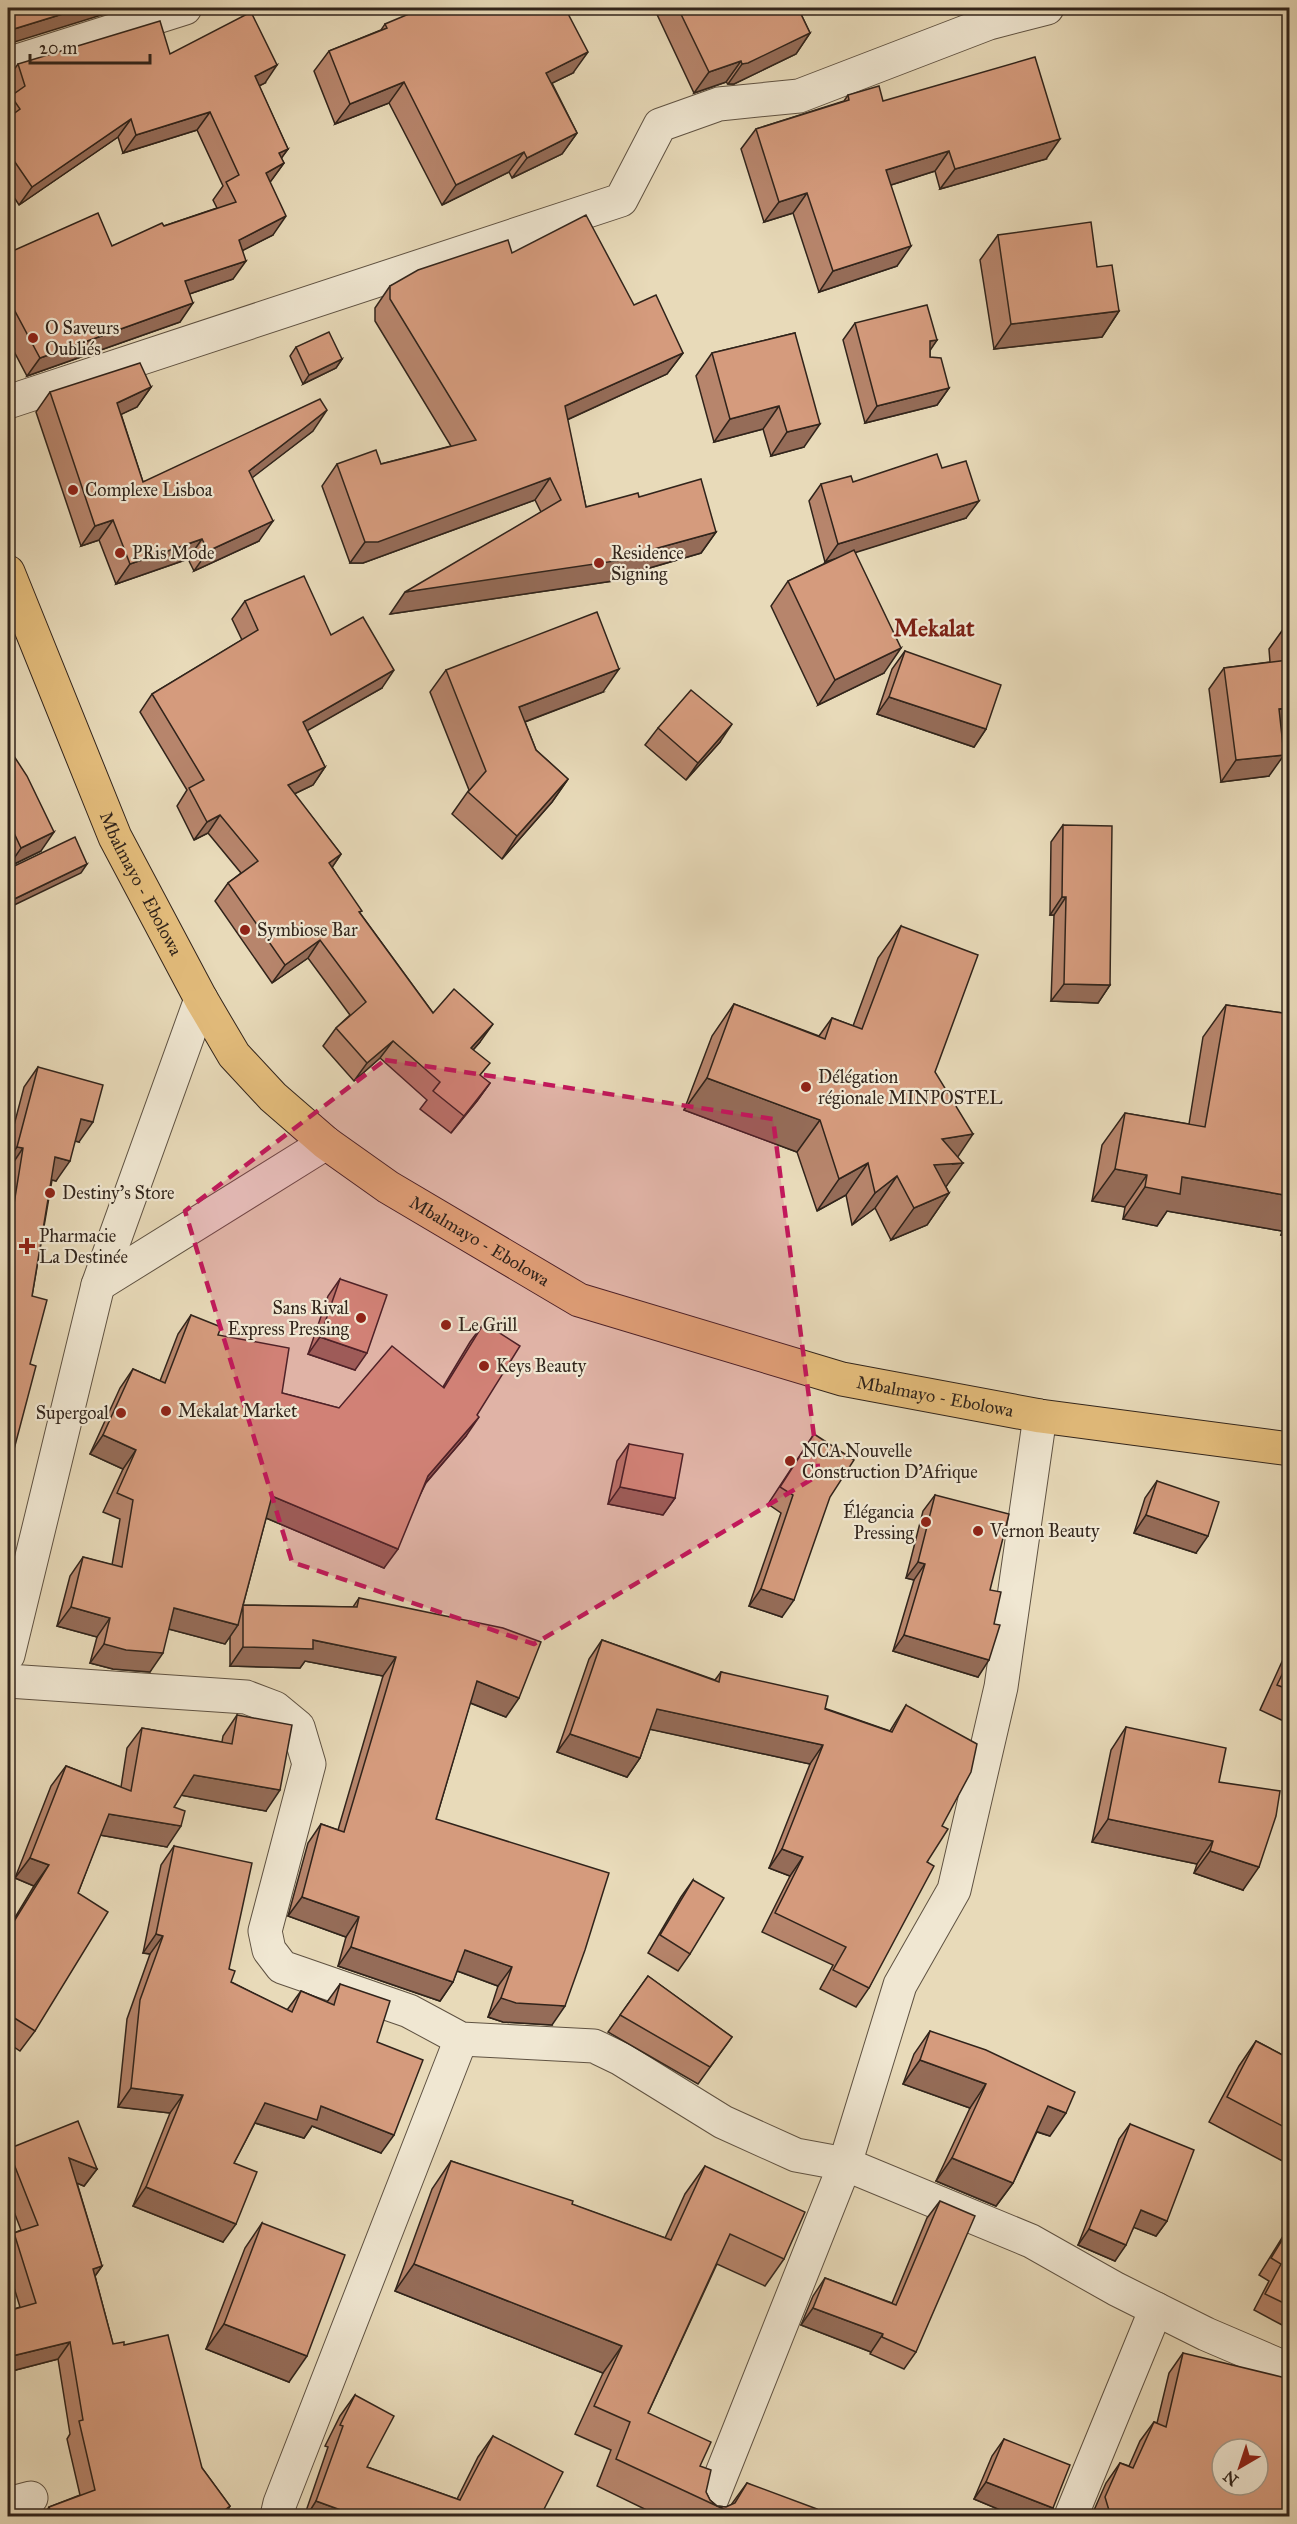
<svg xmlns="http://www.w3.org/2000/svg" width="1297" height="2524" viewBox="0 0 1297 2524" font-family="'IM FELL Great Primer',serif">
	<style>
		.lines { fill: none; stroke-linecap: round; stroke-linejoin: round }
		.minor-casing { stroke: #5f5242; stroke-width: 35 }
		.highway-casing { stroke: #31241b; stroke-width: 35 }
		.minor { stroke: #f0e7d2; stroke-width: 33 }
		.highway { stroke: #e4bd7c; stroke-width: 33 }
		.wall { fill: #b7856c; stroke: #31241b; stroke-width: 1.5 }
		.shaded-wall { fill: #956c58; stroke: #31241b; stroke-width: 1.5 }
		.building { fill: #d59b7d; stroke: #31241b; stroke-width: 1.5; fill-rule: evenodd }
		.marked { fill: #c2185b; fill-opacity: 0.2; stroke: #c2185b; stroke-width: 4.5; stroke-dasharray: 12 8; stroke-linejoin: round }
		.poi-dot { fill: #8f2418; stroke: #f0e7d2; stroke-width: 2 }
		.labels { text-anchor: middle; dominant-baseline: central; stroke-width: 4.5; stroke-linejoin: round; paint-order: stroke }
		.poi-label { font-size: 18px; fill: #31241b; stroke: #f0e7d2; text-anchor: start }
		.street-label { font-size: 18px; fill: #31241b; stroke: #f0e7d2 }
		.district-label { font-size: 24px; font-weight: bold; fill: #7a1f14; stroke: #f0e7d2 }
	</style>
	<rect width="100%" height="100%" fill="#e8dab9"/>
	<filter id="stains"><feTurbulence type="fractalNoise" baseFrequency=".00333" numOctaves="4"/><feColorMatrix values="0 0 0 0 .2 0 0 0 0 .09 0 0 0 0 .02 0 0 0 .5 -.17"/></filter>
	<radialGradient id="worn" r=".72"><stop offset=".6" stop-color="#630" stop-opacity="0"/><stop offset="1" stop-color="#630" stop-opacity=".3"/></radialGradient>
	<g class="lines">
		<defs>
			<g id="minor">
				<polyline points="8,64 185,8"/>
				<polyline points="8,402 621,200 660,125 719,104 799,96 989,23 1047,8"/>
				<polyline points="98,1285 326,1143"/>
				<polyline points="8,1655 98,1285 201,999"/>
				<polyline points="8,1681 246,1697 275,1708 298,1727 309,1764 265,1931 269,1950 282,1967 409,2011 461,2039 594,2046 621,2059 723,2122 796,2155 845,2164 1031,2241 1116,2289 1206,2334 1290,2370"/>
				<polyline points="8,2504 31,2498"/>
				<polyline points="277,2516 280,2503 461,2039"/>
				<polyline points="705,2516 845,2164 900,1985 954,1890 1001,1687 1040,1416"/>
				<polyline points="1071,2516 1156,2309"/>
			</g>
			<g id="highway">
				<path id="s1" d="M8,572L115,837L201,999L234,1055L273,1097L326,1143L388,1187L579,1300L842,1379L1040,1416L1290,1449"/>
			</g>
		</defs>
		<use href="#minor" class="minor-casing"/>
		<use href="#highway" class="highway-casing"/>
		<use href="#minor" class="minor"/>
		<use href="#highway" class="highway"/>
	</g>
	<g class="wall">
		<polygon points="654,8 798,8 810,33 796,54 734,84 728,84 726,82 694,93"/>
		<polygon points="385,24 573,73 552,83 577,133 562,154 512,178 509,172 442,205 389,103 335,124 314,71 329,51 381,30"/>
		<polygon points="170,54 265,83 259,86 288,149 281,158 284,163 270,182 273,235 243,250 233,279 189,294 180,322 27,376 8,340 8,253 112,246 164,226 217,208 213,200 223,186 197,130 123,153 118,137 19,205 8,188 8,101 10,97 8,90 8,78 18,64"/>
		<polygon points="848,95 883,101 1046,159 940,189 935,171 891,185 897,266 819,292 793,213 764,222 741,149 756,129 844,101"/>
		<polygon points="998,235 1097,267 1119,311 1102,337 994,349 980,260"/>
		<polygon points="512,253 634,305 683,353 667,374 567,420 586,507 639,497 716,532 701,553 646,569 640,577 390,614 541,512 535,500 363,563 350,563 322,486 337,464 381,464 451,446 375,321 375,308 390,286"/>
		<polygon points="855,323 937,340 930,349 930,357 949,388 937,405 865,423 843,340"/>
		<polygon points="795,333 804,447 771,456 763,429 714,442 696,376 712,353"/>
		<polygon points="296,347 342,359 336,368 303,384 290,356"/>
		<polygon points="151,387 137,407 121,414 143,482 313,431 252,477 259,541 194,571 188,559 116,584 99,540 81,546 36,412 50,392"/>
		<polygon points="942,468 966,518 855,552 884,673 818,705 771,606 788,581 834,559 825,562 809,501 821,484 853,482"/>
		<polygon points="245,601 331,635 382,688 307,730 325,767 313,785 294,794 341,854 332,867 360,913 433,1013 480,1042 473,1050 480,1076 490,1083 477,1101 451,1133 420,1109 427,1100 380,1058 354,1081 323,1046 336,1028 350,1015 308,958 272,983 215,901 228,883 241,873 208,833 194,840 177,806 187,790 140,712 152,694 242,640 232,619"/>
		<polygon points="1290,627 1290,728 1281,729 1269,776 1221,782 1209,689 1224,668 1270,662 1269,649 1284,628"/>
		<polygon points="905,651 986,729 974,747 877,714 892,669"/>
		<polygon points="446,670 603,692 525,722 536,750 568,779 552,802 502,859 452,814 469,790 430,692"/>
		<polygon points="658,728 720,742 686,780 645,745"/>
		<polygon points="8,747 41,851 8,867"/>
		<polygon points="1063,825 1110,985 1098,1003 1051,1001 1054,915 1050,915 1051,842"/>
		<polygon points="901,926 935,1072 957,1157 946,1187 949,1193 927,1225 891,1240 875,1208 852,1225 846,1195 817,1211 797,1152 684,1110 712,1036 734,1004 819,1036 832,1018 853,1026 878,958"/>
		<polygon points="1226,1005 1290,1014 1290,1236 1281,1235 1282,1231 1167,1211 1157,1226 1123,1219 1125,1207 1092,1201 1102,1145 1125,1113 1189,1124 1203,1037"/>
		<polygon points="38,1067 79,1142 75,1141 56,1181 52,1180 32,1296 30,1364 8,1472 8,1176 9,1169 8,1168 8,1148 24,1087"/>
		<polygon points="340,1279 355,1370 308,1354 328,1296"/>
		<polygon points="191,1315 218,1335 282,1393 339,1408 443,1387 470,1342 484,1323 477,1415 466,1436 426,1483 384,1568 266,1518 243,1605 353,1607 359,1598 506,1717 470,1703 436,1819 552,2025 503,2022 488,2017 498,1986 457,1971 453,1982 440,2001 338,1966 346,1937 288,1916 308,1843 321,1824 338,1830 383,1676 305,1661 300,1668 230,1666 230,1636 225,1644 169,1629 150,1672 113,1669 90,1663 97,1637 57,1626 70,1576 83,1557 112,1565 120,1519 103,1512 123,1469 90,1454 120,1388 133,1369 160,1381 178,1334"/>
		<polygon points="814,1434 782,1617 749,1606 781,1513 768,1504"/>
		<polygon points="629,1444 675,1498 663,1515 608,1504 617,1461"/>
		<polygon points="1157,1481 1196,1553 1134,1533 1145,1498"/>
		<polygon points="935,1495 990,1590 978,1677 893,1651 914,1580 906,1578 923,1511"/>
		<polygon points="602,1640 715,1680 721,1672 890,1731 906,1705 942,1826 927,1862 869,1988 856,2007 820,1989 833,1965 762,1932 790,1876 769,1868 810,1764 650,1729 640,1758 627,1777 557,1752 589,1659"/>
		<polygon points="1290,1644 1290,1724 1260,1710"/>
		<polygon points="237,1715 266,1811 181,1795 174,1807 167,1847 100,1835 78,1893 35,2031 20,2051 8,2043 8,1929 34,1886 15,1878 51,1786 66,1766 121,1787 127,1748 142,1728 222,1742 223,1736"/>
		<polygon points="1126,1727 1219,1782 1243,1890 1194,1873 1197,1864 1092,1842 1111,1750"/>
		<polygon points="174,1846 229,1969 231,1982 287,2010 301,1991 327,2002 340,1984 377,2042 381,2153 312,2126 304,2138 255,2123 234,2163 223,2242 133,2206 170,2113 118,2107 127,2019 150,1954 143,1953 161,1865"/>
		<polygon points="693,1880 690,1954 678,1971 648,1953 681,1897"/>
		<polygon points="648,1976 732,2037 698,2084 608,2032"/>
		<polygon points="930,2031 1050,2136 1037,2132 1013,2183 996,2206 936,2181 970,2108 903,2084 914,2054"/>
		<polygon points="1256,2041 1290,2059 1290,2165 1209,2122 1239,2066"/>
		<polygon points="1130,2124 1167,2221 1156,2236 1134,2227 1115,2261 1078,2245 1119,2139"/>
		<polygon points="8,2149 97,2169 84,2186 77,2183 102,2266 95,2276 113,2344 124,2345 202,2468 230,2506 223,2517 42,2517 49,2507 80,2495 67,2439 70,2434 58,2359 8,2372 8,2311 20,2307 8,2268 8,2242 14,2233 21,2230 8,2196"/>
		<polygon points="451,2161 665,2238 685,2194 705,2166 784,2259 765,2286 717,2264 648,2413 700,2466 706,2492 710,2500 717,2506 726,2507 731,2505 747,2483 814,2517 661,2517 597,2486 611,2450 575,2434 603,2373 395,2291 432,2189"/>
		<polygon points="940,2201 916,2352 904,2369 870,2354 871,2352 801,2325 813,2296 825,2278 892,2303 927,2218"/>
		<polygon points="262,2223 289,2382 206,2349 245,2248"/>
		<polygon points="1290,2225 1290,2319 1284,2326 1254,2310 1269,2281 1259,2275"/>
		<polygon points="1183,2353 1284,2468 1290,2517 1091,2517 1106,2483 1120,2463 1129,2466 1140,2441 1154,2422 1157,2423 1169,2373"/>
		<polygon points="355,2395 367,2467 457,2499 478,2457 493,2436 540,2517 304,2517 328,2447 325,2446 340,2416"/>
		<polygon points="1004,2439 1053,2508 1047,2517 1017,2517 974,2499 992,2456"/>
	</g>
	<g class="shaded-wall">
		<polygon points="82,8 124,8 8,44 8,35 14,29"/>
		<polygon points="810,33 796,54 734,84 728,84 742,64"/>
		<polygon points="588,52 573,73 532,93 546,73"/>
		<polygon points="741,61 726,82 694,93 709,72"/>
		<polygon points="277,65 265,83 242,94 255,76"/>
		<polygon points="404,82 389,103 335,124 350,104"/>
		<polygon points="210,112 197,130 123,153 136,135"/>
		<polygon points="131,119 118,137 19,205 32,187"/>
		<polygon points="577,133 562,154 512,178 527,158"/>
		<polygon points="1060,139 1046,159 940,189 955,169"/>
		<polygon points="288,149 275,167 279,153"/>
		<polygon points="949,151 935,171 872,191 886,170"/>
		<polygon points="524,152 509,172 442,205 456,185"/>
		<polygon points="284,163 271,181 253,191 266,173"/>
		<polygon points="807,193 793,213 764,222 779,202"/>
		<polygon points="286,216 273,235 226,259 239,240"/>
		<polygon points="911,246 897,266 819,292 833,271"/>
		<polygon points="246,261 233,279 172,300 185,281"/>
		<polygon points="193,303 180,322 27,376 40,358"/>
		<polygon points="1119,311 1102,337 994,349 1011,324"/>
		<polygon points="937,340 925,358 930,341"/>
		<polygon points="683,353 667,374 549,428 565,406"/>
		<polygon points="342,359 336,368 303,384 309,375"/>
		<polygon points="151,387 137,407 103,423 117,403"/>
		<polygon points="949,388 937,405 865,423 877,406"/>
		<polygon points="779,406 763,429 714,442 730,419"/>
		<polygon points="327,410 313,431 235,491 249,471"/>
		<polygon points="820,424 804,447 771,456 787,432"/>
		<polygon points="550,478 535,500 363,563 350,563 365,542"/>
		<polygon points="979,501 966,518 825,562 838,544"/>
		<polygon points="113,520 99,540 81,546 95,526"/>
		<polygon points="273,521 259,541 194,571 208,551"/>
		<polygon points="716,532 701,553 646,569 640,577 390,614 405,592 654,549"/>
		<polygon points="202,539 188,559 116,584 130,564"/>
		<polygon points="901,648 884,673 818,705 835,680"/>
		<polygon points="619,669 603,692 503,730 519,707"/>
		<polygon points="394,670 382,688 291,740 303,722"/>
		<polygon points="889,697 986,729 974,747 877,714"/>
		<polygon points="1290,708 1290,728 1264,731 1279,709"/>
		<polygon points="732,724 720,742 686,780 698,763"/>
		<polygon points="1284,755 1269,776 1221,782 1236,760"/>
		<polygon points="325,767 313,785 275,803 288,785"/>
		<polygon points="568,779 552,802 502,859 517,836"/>
		<polygon points="220,815 208,833 194,840 207,822"/>
		<polygon points="54,832 41,851 8,867 21,848"/>
		<polygon points="341,854 329,872 329,863"/>
		<polygon points="87,864 81,873 8,908 8,902"/>
		<polygon points="1062,897 1066,897 1054,915 1050,915"/>
		<polygon points="320,940 308,958 272,983 285,965"/>
		<polygon points="1064,984 1110,985 1098,1003 1051,1001"/>
		<polygon points="493,1024 480,1042 459,1066 471,1048"/>
		<polygon points="393,1041 380,1058 354,1081 367,1063"/>
		<polygon points="707,1078 820,1120 797,1152 684,1110"/>
		<polygon points="490,1083 477,1101 451,1133 464,1116"/>
		<polygon points="81,1119 93,1122 79,1142 67,1139"/>
		<polygon points="973,1134 953,1164 963,1163 940,1195 912,1197 942,1139"/>
		<polygon points="17,1147 23,1148 9,1169 8,1168 8,1160"/>
		<polygon points="55,1157 70,1161 56,1181 41,1177"/>
		<polygon points="868,1163 846,1195 817,1211 839,1179"/>
		<polygon points="1115,1169 1147,1175 1125,1207 1092,1201"/>
		<polygon points="897,1176 875,1208 852,1225 875,1193"/>
		<polygon points="1182,1177 1290,1196 1290,1221 1282,1231 1167,1211 1157,1226 1123,1219 1145,1187"/>
		<polygon points="949,1193 927,1225 891,1240 914,1208"/>
		<polygon points="1290,1223 1290,1236 1281,1235"/>
		<polygon points="320,1337 367,1353 355,1370 308,1354"/>
		<polygon points="479,1417 466,1436 415,1495 428,1476"/>
		<polygon points="103,1435 136,1450 123,1469 90,1454"/>
		<polygon points="620,1487 675,1498 663,1515 608,1504"/>
		<polygon points="272,1496 398,1549 384,1568 259,1515"/>
		<polygon points="1146,1515 1208,1536 1196,1553 1134,1533"/>
		<polygon points="918,1562 925,1564 914,1580 906,1578"/>
		<polygon points="761,1589 794,1600 782,1617 749,1606"/>
		<polygon points="71,1607 110,1618 97,1637 57,1626"/>
		<polygon points="174,1608 238,1625 225,1644 161,1627"/>
		<polygon points="904,1635 989,1660 978,1677 893,1651"/>
		<polygon points="313,1640 396,1657 383,1676 305,1661 300,1668 230,1666 243,1647"/>
		<polygon points="104,1644 163,1653 150,1672 113,1669 90,1663"/>
		<polygon points="477,1681 519,1698 506,1717 463,1700"/>
		<polygon points="657,1709 823,1745 810,1764 644,1728"/>
		<polygon points="570,1734 640,1758 627,1777 557,1752"/>
		<polygon points="194,1775 280,1790 266,1811 180,1795"/>
		<polygon points="109,1814 181,1826 167,1847 94,1834"/>
		<polygon points="1108,1819 1213,1841 1197,1864 1092,1842"/>
		<polygon points="782,1849 803,1857 790,1876 769,1868"/>
		<polygon points="1210,1851 1259,1867 1243,1890 1194,1873"/>
		<polygon points="30,1858 49,1865 34,1886 15,1878"/>
		<polygon points="302,1897 359,1917 346,1937 288,1916"/>
		<polygon points="156,1934 163,1936 150,1954 143,1953"/>
		<polygon points="351,1947 453,1982 440,2001 338,1966"/>
		<polygon points="465,1950 512,1967 498,1986 452,1969"/>
		<polygon points="501,1998 565,2006 552,2025 503,2022 488,2017"/>
		<polygon points="920,2060 986,2084 970,2108 903,2084"/>
		<polygon points="131,2088 183,2095 170,2113 118,2107"/>
		<polygon points="265,2103 321,2106 394,2135 381,2153 312,2126 304,2138 252,2122"/>
		<polygon points="1048,2106 1066,2113 1050,2136 1032,2130"/>
		<polygon points="69,2158 97,2169 84,2186 57,2175"/>
		<polygon points="952,2158 1013,2183 996,2206 936,2181"/>
		<polygon points="146,2187 236,2224 223,2242 133,2206"/>
		<polygon points="1141,2210 1167,2221 1156,2236 1130,2226"/>
		<polygon points="1089,2229 1126,2245 1115,2261 1078,2245"/>
		<polygon points="414,2264 622,2346 603,2373 395,2291"/>
		<polygon points="102,2266 90,2283 93,2269"/>
		<polygon points="813,2308 883,2334 871,2352 801,2325"/>
		<polygon points="224,2324 307,2356 289,2382 206,2349"/>
		<polygon points="70,2342 58,2359 8,2372 8,2362 12,2356"/>
		<polygon points="986,2482 1053,2508 1047,2517 1017,2517 974,2499"/>
		<polygon points="316,2501 360,2517 306,2517"/>
		<polygon points="230,2506 223,2517 216,2517"/>
		<polygon points="732,2513 741,2517 729,2517"/>
	</g>
	<g class="building">
		<polygon points="8,8 82,8 14,29 8,35"/>
		<polygon points="423,8 565,8 588,52 546,73 577,133 527,158 524,152 456,185 404,82 350,104 329,51 387,28 385,24"/>
		<polygon points="678,8 798,8 810,33 748,63 742,64 741,61 709,72"/>
		<polygon points="251,12 277,65 255,76 288,149 279,153 284,163 266,173 286,216 239,240 246,261 185,281 193,303 40,358 8,298 8,253 98,213 112,246 162,223 164,226 236,202 226,182 239,175 210,112 136,135 131,119 32,187 8,152 8,118 20,109 11,96 25,86 18,64 160,21 170,54"/>
		<polygon points="1035,57 1060,139 955,169 949,151 886,170 911,246 833,271 807,193 779,202 756,129 849,100 848,95 879,86 883,101"/>
		<polygon points="586,215 634,305 656,295 683,353 565,406 586,507 638,493 639,497 701,479 716,532 654,549 656,555 405,592 561,500 550,478 378,542 365,542 337,464 376,450 381,464 476,440 390,299 390,286 418,270 508,240 512,253"/>
		<polygon points="1091,222 1097,267 1112,265 1119,311 1011,324 998,235"/>
		<polygon points="927,305 937,340 930,341 930,357 941,358 949,388 877,406 855,323"/>
		<polygon points="329,332 342,359 309,375 296,347"/>
		<polygon points="795,333 820,424 787,432 779,406 730,419 712,353"/>
		<polygon points="140,363 151,387 117,403 143,482 320,399 327,410 249,471 273,521 208,551 202,539 130,564 113,520 95,526 50,392"/>
		<polygon points="937,454 942,468 966,461 979,501 838,544 821,484 851,476 853,482"/>
		<polygon points="854,550 901,648 835,680 788,581"/>
		<polygon points="304,576 331,635 363,617 394,670 303,722 325,767 288,785 341,854 329,863 362,911 359,912 433,1013 454,989 493,1024 471,1048 490,1063 480,1075 490,1083 464,1116 433,1091 440,1082 393,1041 367,1063 336,1028 366,1002 320,940 285,965 228,883 258,861 220,815 207,822 189,788 204,780 152,694 258,630 245,601"/>
		<polygon points="597,612 619,669 519,707 536,750 568,779 517,836 468,792 486,771 446,670"/>
		<polygon points="1290,627 1290,708 1279,709 1284,755 1236,760 1224,668 1288,660 1284,628"/>
		<polygon points="905,651 1001,685 986,729 889,697"/>
		<polygon points="691,690 732,724 698,763 658,728"/>
		<polygon points="8,747 27,776 54,832 21,848 8,820"/>
		<polygon points="1063,825 1112,826 1110,985 1064,984 1066,897 1062,897"/>
		<polygon points="75,837 87,864 8,902 8,869"/>
		<polygon points="901,926 978,955 935,1072 973,1134 942,1139 963,1163 934,1165 949,1193 914,1208 897,1176 875,1193 868,1163 839,1179 820,1120 707,1078 734,1004 825,1039 832,1018 862,1029"/>
		<polygon points="1226,1005 1290,1014 1290,1196 1182,1177 1180,1194 1145,1187 1147,1175 1115,1169 1125,1113 1205,1127"/>
		<polygon points="38,1067 103,1085 93,1122 81,1119 70,1161 55,1157 32,1296 47,1300 30,1364 36,1366 8,1472 8,1241 23,1148 17,1147"/>
		<polygon points="340,1279 387,1295 367,1353 320,1337"/>
		<polygon points="191,1315 221,1327 218,1335 289,1348 282,1393 339,1408 392,1346 444,1388 484,1323 520,1346 477,1415 479,1417 428,1476 398,1549 272,1496 243,1605 357,1607 359,1598 503,1628 541,1642 519,1698 477,1681 436,1819 609,1873 585,1950 565,2006 516,2003 501,1998 512,1967 465,1950 453,1982 351,1947 359,1917 302,1897 321,1824 344,1832 396,1657 313,1640 313,1649 243,1647 243,1605 238,1625 174,1608 163,1653 126,1650 104,1644 110,1618 71,1607 83,1557 122,1567 133,1500 117,1493 136,1450 103,1435 133,1369 165,1383"/>
		<polygon points="814,1434 854,1460 830,1497 794,1600 761,1589 793,1495 780,1487"/>
		<polygon points="629,1444 683,1454 675,1498 620,1487"/>
		<polygon points="1157,1481 1219,1502 1208,1536 1146,1515"/>
		<polygon points="935,1495 1009,1514 990,1590 1001,1592 994,1624 1000,1625 989,1660 904,1635 925,1564 918,1562"/>
		<polygon points="602,1640 719,1682 721,1672 828,1696 825,1709 892,1732 906,1705 977,1744 971,1772 942,1826 948,1829 927,1862 934,1866 869,1988 833,1970 846,1947 775,1913 803,1857 782,1849 823,1745 657,1709 640,1758 570,1734"/>
		<polygon points="1290,1658 1290,1690 1277,1685"/>
		<polygon points="237,1715 292,1725 280,1790 194,1775 174,1807 185,1811 181,1826 109,1814 78,1893 108,1912 35,2031 8,2014 8,1931 49,1865 30,1858 66,1766 131,1791 142,1728 232,1744"/>
		<polygon points="1126,1727 1226,1748 1219,1782 1280,1791 1276,1816 1259,1867 1210,1851 1213,1841 1108,1819"/>
		<polygon points="174,1846 252,1863 229,1969 235,1971 231,1982 292,2012 301,1991 334,2005 340,1984 390,2001 377,2042 423,2060 394,2135 321,2106 317,2120 265,2103 234,2163 257,2172 236,2224 146,2187 183,2095 131,2088 140,2000 163,1936 156,1934"/>
		<polygon points="693,1880 724,1898 690,1954 660,1935"/>
		<polygon points="648,1976 732,2037 710,2067 620,2015"/>
		<polygon points="930,2031 986,2050 1075,2092 1066,2113 1048,2106 1013,2183 952,2158 986,2084 920,2060"/>
		<polygon points="1256,2041 1290,2059 1290,2130 1227,2097"/>
		<polygon points="78,2121 97,2169 69,2158 102,2266 93,2269 113,2344 124,2342 124,2345 168,2335 202,2468 230,2506 216,2517 52,2517 49,2507 95,2490 79,2421 83,2420 70,2342 12,2356 8,2340 8,2311 36,2303 14,2233 38,2225 8,2149"/>
		<polygon points="1130,2124 1194,2150 1167,2221 1141,2210 1126,2245 1089,2229"/>
		<polygon points="451,2161 573,2201 572,2204 671,2240 705,2166 805,2212 784,2259 730,2234 648,2413 711,2442 700,2466 711,2470 706,2492 710,2500 717,2506 726,2507 735,2503 747,2483 817,2509 814,2517 741,2517 732,2513 616,2459 630,2422 594,2406 622,2346 414,2264"/>
		<polygon points="940,2201 975,2216 916,2352 882,2337 883,2334 813,2308 825,2278 896,2305"/>
		<polygon points="262,2223 345,2255 307,2356 224,2324"/>
		<polygon points="1290,2227 1290,2306 1265,2294 1281,2264 1271,2258"/>
		<path d="M1183,2353L1290,2379V2446L1284,2468L1290,2470V2517H1111L1105,2497L1120,2463L1133,2468L1154,2422L1166,2427ZM1222,2449H1258V2485H1222Z"/>
		<polygon points="355,2395 394,2416 367,2467 460,2500 493,2436 563,2472 540,2517 360,2517 316,2501 343,2426 340,2425"/>
		<polygon points="1004,2439 1070,2465 1053,2508 986,2482"/>
	</g>
	<path class="marked" d="M385,1060L773,1119L819,1475L534,1644L292,1562L185,1211Z"/>
	<g class="poi-dot">
		<circle cx="33" cy="338" r="6"/>
		<circle cx="73" cy="490" r="6"/>
		<circle cx="120" cy="553" r="6"/>
		<circle cx="599" cy="563" r="6"/>
		<circle cx="245" cy="930" r="6"/>
		<circle cx="806" cy="1087" r="6"/>
		<circle cx="50" cy="1193" r="6"/>
		<path d="M24 1237h6v6h6v6h-6v6h-6v-6h-6v-6h6z"/>
		<circle cx="361" cy="1318" r="6"/>
		<circle cx="446" cy="1325" r="6"/>
		<circle cx="484" cy="1366" r="6"/>
		<circle cx="166" cy="1411" r="6"/>
		<circle cx="121" cy="1413" r="6"/>
		<circle cx="790" cy="1461" r="6"/>
		<circle cx="926" cy="1522" r="6"/>
		<circle cx="978" cy="1531" r="6"/>
	</g>
	<g class="labels">
		<g class="poi-label">
			<text x="45" y="328">O Saveurs<tspan x="45" dy="21">Oubliés</tspan></text>
			<text x="85" y="490">Complexe Lisboa</text>
			<text x="132" y="553">PRis Mode</text>
			<text x="611" y="553">Residence<tspan x="611" dy="21">Signing</tspan></text>
			<text x="257" y="930">Symbiose Bar</text>
			<text x="818" y="1077">Délégation<tspan x="818" dy="21">régionale MINPOSTEL</tspan></text>
			<text x="62" y="1193">Destiny’s Store</text>
			<text x="39" y="1236">Pharmacie<tspan x="39" dy="21">La Destinée</tspan></text>
			<text x="349" y="1308" text-anchor="end">Sans Rival<tspan x="349" dy="21">Express Pressing</tspan></text>
			<text x="458" y="1325">Le Grill</text>
			<text x="496" y="1366">Keys Beauty</text>
			<text x="178" y="1411">Mekalat Market</text>
			<text x="109" y="1413" text-anchor="end">Supergoal</text>
			<text x="802" y="1451">NCA Nouvelle<tspan x="802" dy="21">Construction D’Afrique</tspan></text>
			<text x="914" y="1512" text-anchor="end">Élégancia<tspan x="914" dy="21">Pressing</tspan></text>
			<text x="990" y="1531">Vernon Beauty</text>
		</g>
		<g class="street-label">
			<text stroke="none"><textPath href="#s1" startOffset="339">Mbalmayo - Ebolowa</textPath></text>
			<text stroke="none"><textPath href="#s1" startOffset="844">Mbalmayo - Ebolowa</textPath></text>
			<text stroke="none"><textPath href="#s1" startOffset="1329">Mbalmayo - Ebolowa</textPath></text>
		</g>
		<g class="district-label">
			<text x="934" y="628">Mekalat</text>
		</g>
	</g>
	<rect width="1297" height="2524" fill="none" stroke="#e8dab9" stroke-width="30"/>
	<rect x="9" y="9" width="1279" height="2506" fill="none" stroke="#31241b" stroke-width="3"/>
	<rect x="15" y="15" width="1267" height="2494" fill="none" stroke="#31241b" stroke-width="1.5"/>
	<g transform="translate(1240 2467) rotate(219)"><circle r="28" fill="#f0e7d2" stroke="#a49989" stroke-width="1.5"/>
	<path d="M0-4.5L10 22L0 15L-10 22Z" fill="#8f2418"/>
	<text y="-9" font-size="16" font-weight="bold" text-anchor="middle" fill="#31241b">N</text>
	</g>
	<path d="M30 54v9h120v-9" fill="none" stroke="#31241b" stroke-width="3"/>
	<text x="39" y="54" font-size="18" fill="#31241b" stroke="#f0e7d2" stroke-width="4.5" paint-order="stroke">20 m</text>
	<rect width="100%" height="100%" filter="url(#stains)"/>
	<rect width="100%" height="100%" fill="url(#worn)"/>
</svg>
